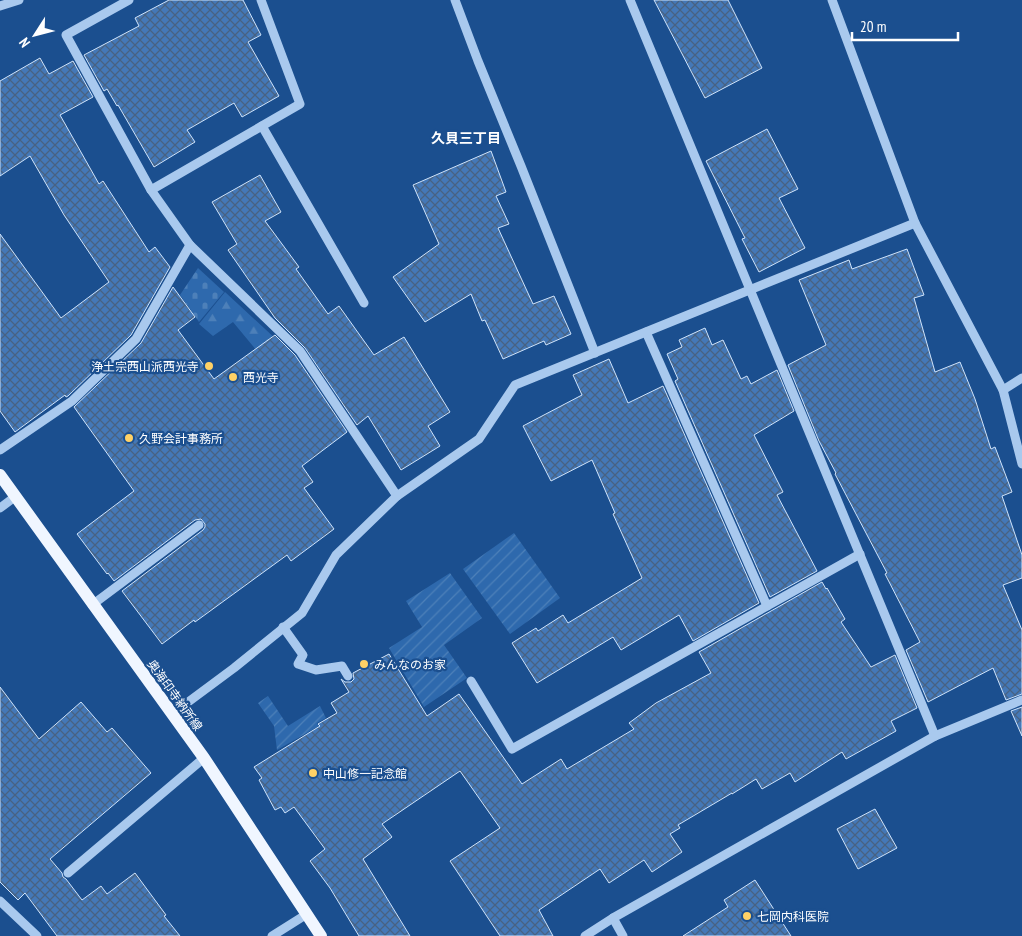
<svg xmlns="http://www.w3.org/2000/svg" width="1022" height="936" viewBox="0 0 1022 936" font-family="'PT Sans Narrow','Noto Sans JP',sans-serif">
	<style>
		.forest { fill: url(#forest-firs) }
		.cemetery { fill: url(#cemetery-stones) }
		.garden { fill: url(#garden-furrows) }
		.building { fill: url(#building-cross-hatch); stroke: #cfe3fa }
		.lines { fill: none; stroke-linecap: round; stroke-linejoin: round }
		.minor { stroke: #a9c9ee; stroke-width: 9 }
		.major { stroke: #f0f6ff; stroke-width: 12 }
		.poi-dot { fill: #ffd166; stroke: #1b4f8f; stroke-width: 2 }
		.labels { text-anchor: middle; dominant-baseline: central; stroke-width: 4.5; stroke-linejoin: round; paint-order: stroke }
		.poi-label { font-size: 12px; fill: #fff; stroke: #1b4f8f; text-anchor: start }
		.street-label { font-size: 12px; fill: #fff; stroke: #1b4f8f }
		.neighbourhood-label { font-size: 14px; font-weight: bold; fill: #fff; stroke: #1b4f8f }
	</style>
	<defs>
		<pattern id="forest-firs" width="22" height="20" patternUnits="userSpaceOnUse" patternTransform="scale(1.25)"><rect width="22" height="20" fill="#2e69ad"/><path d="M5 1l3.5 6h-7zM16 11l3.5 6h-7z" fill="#4d80b9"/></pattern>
		<pattern id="cemetery-stones" width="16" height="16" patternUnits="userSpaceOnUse" patternTransform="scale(1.25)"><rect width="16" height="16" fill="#2e69ad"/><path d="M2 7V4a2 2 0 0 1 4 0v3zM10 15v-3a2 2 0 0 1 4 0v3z" fill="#4d80b9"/></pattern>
		<pattern id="garden-furrows" width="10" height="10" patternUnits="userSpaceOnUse" patternTransform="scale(1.25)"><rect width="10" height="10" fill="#2e69ad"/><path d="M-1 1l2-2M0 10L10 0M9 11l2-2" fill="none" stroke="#4d80b9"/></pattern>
		<pattern id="building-cross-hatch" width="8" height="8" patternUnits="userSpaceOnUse" patternTransform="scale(1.25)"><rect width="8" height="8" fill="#4478b7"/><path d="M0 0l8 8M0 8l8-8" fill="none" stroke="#486282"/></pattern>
	</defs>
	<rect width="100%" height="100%" fill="#1b4f8f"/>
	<polygon class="forest" points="225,292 293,355 262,357 233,322 213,336 199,324"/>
	<polygon class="cemetery" points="198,268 224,292 199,322 180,295"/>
	<g class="garden">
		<polygon points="514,533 560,598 510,634 463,569"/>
		<polygon points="450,573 482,618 444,645 467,678 424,707 389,648 422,627 406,601"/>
		<polygon points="268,696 288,726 320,706 326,718 317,723 319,726 277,750 274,726 258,703"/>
	</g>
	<g class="building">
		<polygon points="169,0 243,0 261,35 248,42 279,96 242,117 234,103 187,130 195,142 154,167 118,105 117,106 107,89 104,91 84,55 139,26 135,18"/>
		<polygon points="654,0 728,0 762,68 705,98"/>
		<polygon points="40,58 49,74 73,61 93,97 60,115 99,184 103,181 149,252 155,247 170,267 131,335 68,396 66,397 65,395 15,432 0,411 0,234 61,318 109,282 64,215 30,156 0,176 0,81"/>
		<polygon points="767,129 798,189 779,198 805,248 759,272 742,239 745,238 706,161"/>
		<polygon points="491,151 506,192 496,196 509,224 498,228 533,304 554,296 571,334 546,345 544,341 503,359 485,320 482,321 471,294 425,322 393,277 439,244 413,185"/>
		<polygon points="260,175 281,212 265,221 299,267 296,269 328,314 339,306 374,355 404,337 450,412 428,426 440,446 401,470 368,416 357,425 305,348 275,318 228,250 237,244 212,202"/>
		<polygon points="907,249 924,295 914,298 935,372 960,362 975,399 991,449 995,447 1012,492 1002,496 1022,555 1022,578 1003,585 1022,630 1022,694 1006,700 993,668 928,702 906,650 920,642 885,574 887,573 835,474 836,473 819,441 788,365 826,345 799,280 849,260 852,269"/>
		<polygon points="173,287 195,317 178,330 214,379 275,335 295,355 347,432 302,466 313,482 304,488 334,529 291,561 287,555 195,622 194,620 162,644 122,591 203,530 205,527 205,524 201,519 195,520 114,581 108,573 107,574 77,534 134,491 74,407 141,343"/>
		<polygon points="705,328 712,345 723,340 741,379 747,376 751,384 777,370 794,411 754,435 783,492 777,495 817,571 770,597 675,381 678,379 667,354 682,347 679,340"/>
		<polygon points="609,359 628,403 663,386 759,603 693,641 679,615 621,650 613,637 537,683 512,643 536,628 538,631 563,615 568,623 642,578 613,514 615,513 592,460 551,481 523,426 582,395 573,375"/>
		<polygon points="822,582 826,589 827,588 845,619 841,622 871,667 895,655 917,708 891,721 896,731 846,759 842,752 795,782 790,773 762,789 756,779 732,794 732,793 678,825 680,828 670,834 682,852 652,872 644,860 609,883 600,869 539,910 553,936 500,936 450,861 500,828 460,771 382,824 392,837 363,859 410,936 359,936 330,888 310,861 325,849 294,807 285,813 281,807 275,810 259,780 262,778 254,767 320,726 318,724 337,713 331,703 349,692 341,679 345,682 351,682 354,679 353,673 389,654 427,716 459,694 522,784 561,759 567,769 634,729 629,723 656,703 711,673 699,652"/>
		<polygon points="0,687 39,739 81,702 107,732 112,728 151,773 50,859 62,873 63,877 66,879 82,900 101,886 107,894 135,873 166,915 164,916 180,936 57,936 25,893 18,900 0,882"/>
		<polygon points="1022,707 1022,736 1011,711"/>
		<polygon points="875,809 897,848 858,869 837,829"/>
		<polygon points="755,880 791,936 683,936 728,907 724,900"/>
	</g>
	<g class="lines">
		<g class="minor">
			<polyline points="129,0 66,35 151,190 190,245 300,351 397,496"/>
			<polyline points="455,0 478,61 521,166 595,353"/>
			<polyline points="630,0 935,736"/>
			<polyline points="832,0 915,223 1003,390 1022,464"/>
			<polyline points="0,6 19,0"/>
			<polyline points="262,126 364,303"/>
			<polyline points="151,190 300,104 261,0"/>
			<polyline points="646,332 767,606"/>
			<polyline points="1003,390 1022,378"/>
			<polyline points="0,450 72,401 136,339 190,245"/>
			<polyline points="0,508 16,496"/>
			<polyline points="92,605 199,525"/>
			<polyline points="283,627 303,655 298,664 316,670 342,666 348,676"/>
			<polyline points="471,681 512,749 860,554"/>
			<polyline points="172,714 234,668 302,613 336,555 397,496 479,439 515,385 915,223"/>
			<polyline points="68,873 204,758"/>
			<polyline points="0,901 37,936"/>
			<polyline points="613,918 623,936"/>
			<polyline points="272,936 307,914"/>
			<polyline points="585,936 613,918 935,736 1022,700"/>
		</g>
		<polyline class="major" points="0,475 204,758 321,936"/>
	</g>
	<g class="poi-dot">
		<circle cx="209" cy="366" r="5"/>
		<circle cx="233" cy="377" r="5"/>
		<circle cx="129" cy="438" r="5"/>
		<circle cx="364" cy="664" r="5"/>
		<circle cx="313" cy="773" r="5"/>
		<circle cx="747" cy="916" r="5"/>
	</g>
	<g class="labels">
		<g class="poi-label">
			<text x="199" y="366" text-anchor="end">浄土宗西山派西光寺</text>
			<text x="243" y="377">西光寺</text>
			<text x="139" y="438">久野会計事務所</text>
			<text x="374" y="664">みんなのお家</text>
			<text x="323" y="773">中山修一記念館</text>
			<text x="757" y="916">七岡内科医院</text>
		</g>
		<g class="street-label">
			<text transform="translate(175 695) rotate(54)">奥海印寺納所線</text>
		</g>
		<g class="neighbourhood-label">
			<text x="466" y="138">久貝三丁目</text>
		</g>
	</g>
	<g transform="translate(35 35) rotate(234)" stroke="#1b4f8f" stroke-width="4" paint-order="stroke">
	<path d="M0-4L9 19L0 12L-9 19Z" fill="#ffffff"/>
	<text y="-8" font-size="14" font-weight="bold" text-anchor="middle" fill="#ffffff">N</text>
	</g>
	<path d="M852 32v8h106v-8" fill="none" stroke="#ffffff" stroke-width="2.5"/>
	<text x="860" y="32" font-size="15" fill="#ffffff" stroke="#1b4f8f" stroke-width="4" paint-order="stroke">20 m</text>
</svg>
